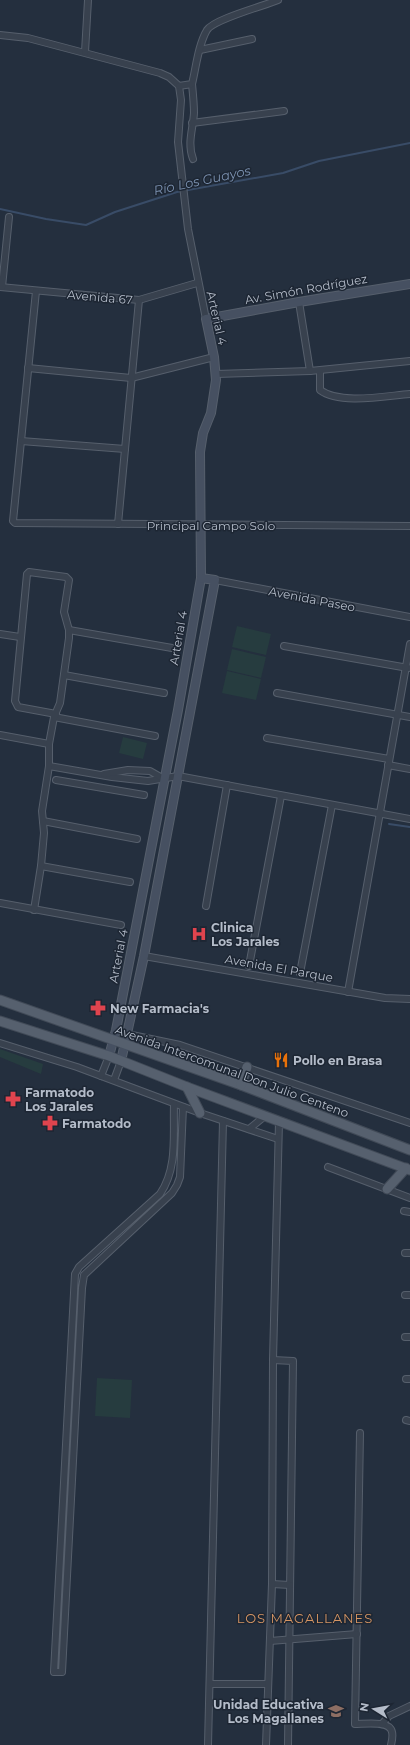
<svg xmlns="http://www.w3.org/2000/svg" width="410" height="1745" viewBox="0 0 410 1745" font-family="Montserrat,sans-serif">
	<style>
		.green { fill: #263c3f }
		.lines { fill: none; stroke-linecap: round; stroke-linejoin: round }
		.stream { stroke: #394c67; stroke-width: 2 }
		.street-casing { stroke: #565f6c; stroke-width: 8 }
		.secondary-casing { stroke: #565f6c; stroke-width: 10 }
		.primary-casing { stroke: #414a57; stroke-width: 11 }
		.street { stroke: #38414e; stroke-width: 6 }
		.secondary { stroke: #465061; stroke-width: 8 }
		.primary { stroke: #56606e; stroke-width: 9 }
		.labels { text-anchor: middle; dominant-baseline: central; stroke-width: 3; stroke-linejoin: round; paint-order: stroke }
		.street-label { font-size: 12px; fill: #b4bcc9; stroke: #1d2633 }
		.poi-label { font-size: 12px; font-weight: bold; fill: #b4bcc9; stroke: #1d2633; text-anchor: start }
		.water-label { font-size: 13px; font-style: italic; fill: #7c92b1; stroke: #1d2633 }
		.neighbourhood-label { font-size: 13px; letter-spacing: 1px; fill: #d59563; stroke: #1d2633 }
	</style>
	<rect width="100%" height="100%" fill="#242f3e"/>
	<g class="green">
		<polygon points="237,626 271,634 266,655 232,647"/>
		<polygon points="232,649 266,657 261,678 227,670"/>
		<polygon points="227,671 261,679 256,700 222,693"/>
		<polygon points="123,737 147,743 143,759 119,753"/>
		<polygon points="0,1049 43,1064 41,1074 0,1057"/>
		<polygon points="97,1378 132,1380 130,1418 95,1416"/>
	</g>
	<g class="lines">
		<g class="stream">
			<polyline points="0,209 46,219 86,225 115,212 177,192 283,173 319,161 410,143"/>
			<polyline points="389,824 410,827"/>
		</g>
		<defs>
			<g id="street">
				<polyline points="0,35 28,38 160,73 169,77 179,86 181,100 178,142 188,229 206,319"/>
				<polyline points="200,50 252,39"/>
				<polyline points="85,52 88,0"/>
				<path d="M192,84C193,94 194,104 194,113C193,129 187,143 193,159"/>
				<path d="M179,86L192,84C196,68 198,45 207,30C214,19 264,6 278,0"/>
				<polyline points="192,123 284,111"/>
				<polyline points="0,287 139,300 197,283"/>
				<polyline points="2,287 9,217"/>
				<polyline points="36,291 13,521 15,523 410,526"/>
				<polyline points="299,302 310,371"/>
				<polyline points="28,368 131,378 214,357"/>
				<path d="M320,371V390C340,405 385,396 410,394"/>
				<polyline points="216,374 310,371 410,361"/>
				<polyline points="21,441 125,449"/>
				<polyline points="118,524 139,300"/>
				<polyline points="215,580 410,617"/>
				<polyline points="69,630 172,648"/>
				<polyline points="0,634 20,637"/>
				<polyline points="284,646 408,668"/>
				<polyline points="64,675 164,693"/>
				<polyline points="277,693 410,717"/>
				<polyline points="54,717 155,736"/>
				<polyline points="0,735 49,744"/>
				<polyline points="267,738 389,759"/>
				<polyline points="388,765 410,769"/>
				<polyline points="49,766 112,777 148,781 178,776 410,819"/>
				<polyline points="104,774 128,770 150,771 164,779"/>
				<polyline points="56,780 144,795"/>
				<polyline points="43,821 137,839"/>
				<polyline points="41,866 130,882"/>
				<polyline points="0,903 121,925"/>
				<polyline points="206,906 227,785"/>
				<polyline points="34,910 41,866 44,833 42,811 49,766 49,744 54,717 60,703 69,638 69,630 64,612 69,580 66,577 29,572 27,574 15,701 18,707 56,714"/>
				<polyline points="144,956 385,998 410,999"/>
				<polyline points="249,966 281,796"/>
				<polyline points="300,973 332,805"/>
				<polyline points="348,992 410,644"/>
				<polyline points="127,1034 180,1045 410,1123"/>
				<polyline points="0,1043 77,1067 200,1113 278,1139"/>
				<polyline points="101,1076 109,1056"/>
				<polyline points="114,1080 121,1061"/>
				<path d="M174,1104C173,1134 178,1168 160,1194L79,1267L75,1274L54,1672H62L82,1288L84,1275L172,1193L177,1185L180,1177L183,1107"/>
				<polyline points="249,1129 265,1116"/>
				<polyline points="328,1167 410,1198"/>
				<polyline points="404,1211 410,1212"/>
				<polyline points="405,1253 410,1253"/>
				<polyline points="405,1295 410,1295"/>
				<polyline points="405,1337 410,1337"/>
				<polyline points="273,1360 293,1361 288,1745"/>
				<polyline points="406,1379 410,1379"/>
				<polyline points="406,1420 410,1421"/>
				<path d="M360,1433L355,1724C364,1724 390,1720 392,1732C393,1736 392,1741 391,1745"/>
				<polyline points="272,1584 290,1585"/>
				<polyline points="270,1641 357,1634"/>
				<polyline points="210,1684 268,1684"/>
				<polyline points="382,1724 389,1716 410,1706"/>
				<polyline points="208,1745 223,1121"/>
				<polyline points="266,1745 272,1584 273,1360 279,1122"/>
			</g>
			<g id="secondary">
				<polyline points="109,1056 116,1030 178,710 201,578 200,452 203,433 211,413 216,380 214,357 206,319 299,302 410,284"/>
				<polyline points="121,1061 144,956 215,580 201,578"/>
			</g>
			<g id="primary">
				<polyline points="0,1000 241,1085 410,1150"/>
				<polyline points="0,1021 109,1056 187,1087 410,1170"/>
				<polyline points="241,1085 247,1067"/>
				<polyline points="187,1087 200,1113"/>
				<polyline points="387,1189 406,1168"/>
			</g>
		</defs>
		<use href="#street" class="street-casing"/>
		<use href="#secondary" class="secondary-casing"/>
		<use href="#primary" class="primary-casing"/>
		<use href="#street" class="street"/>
		<use href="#secondary" class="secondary"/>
		<use href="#primary" class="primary"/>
	</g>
	<defs>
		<symbol id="hospital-bare" viewBox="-9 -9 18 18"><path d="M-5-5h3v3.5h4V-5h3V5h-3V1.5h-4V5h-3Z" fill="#e0444e" stroke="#1d2633" stroke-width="2.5" paint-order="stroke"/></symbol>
		<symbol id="pharmacy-bare" viewBox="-9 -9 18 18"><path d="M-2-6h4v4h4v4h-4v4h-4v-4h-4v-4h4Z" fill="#e0444e" stroke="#1d2633" stroke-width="2.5" paint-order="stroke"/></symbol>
		<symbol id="restaurant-bare" viewBox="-9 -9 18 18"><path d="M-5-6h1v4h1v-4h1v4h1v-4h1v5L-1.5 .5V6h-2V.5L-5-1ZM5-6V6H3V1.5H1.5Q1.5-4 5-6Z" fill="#e8710a" stroke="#1d2633" stroke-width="2.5" paint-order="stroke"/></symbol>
		<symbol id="school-bare" viewBox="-9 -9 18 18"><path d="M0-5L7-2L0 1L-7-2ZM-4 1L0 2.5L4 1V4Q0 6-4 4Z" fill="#8d6e63" stroke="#1d2633" stroke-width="2.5" paint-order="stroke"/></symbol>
	</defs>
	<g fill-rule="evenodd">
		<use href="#hospital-bare" x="188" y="923" width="22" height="22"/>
		<use href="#pharmacy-bare" x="87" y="997" width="22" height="22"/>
		<use href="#restaurant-bare" x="270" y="1049" width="22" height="22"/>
		<use href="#pharmacy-bare" x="2" y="1088" width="22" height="22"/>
		<use href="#pharmacy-bare" x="39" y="1112" width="22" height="22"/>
		<use href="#school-bare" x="325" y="1700" width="22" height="22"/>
	</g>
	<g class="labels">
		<g class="street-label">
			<text transform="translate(306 289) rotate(-10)">Av. Simón Rodríguez</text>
			<text transform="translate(100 297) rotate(5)">Avenida 67</text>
			<text transform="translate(217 318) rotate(77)">Arterial 4</text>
			<text x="211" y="525">Principal Campo Solo</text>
			<text transform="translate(312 599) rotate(11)">Avenida Paseo</text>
			<text transform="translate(178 638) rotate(-80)">Arterial 4</text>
			<text transform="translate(118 956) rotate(-79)">Arterial 4</text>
			<text transform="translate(279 968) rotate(10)">Avenida El Parque</text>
			<text transform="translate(232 1071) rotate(20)">Avenida Intercomunal Don Julio Centeno</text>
		</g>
		<g class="poi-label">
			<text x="211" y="927">Clinica<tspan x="211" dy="14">Los Jarales</tspan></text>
			<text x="110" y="1008">New Farmacia's</text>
			<text x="293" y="1060">Pollo en Brasa</text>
			<text x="25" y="1092">Farmatodo<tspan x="25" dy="14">Los Jarales</tspan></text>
			<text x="62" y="1123">Farmatodo</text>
			<text x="324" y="1704" text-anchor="end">Unidad Educativa<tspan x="324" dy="14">Los Magallanes</tspan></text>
		</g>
		<g class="water-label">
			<text transform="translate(202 180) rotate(-12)">Río Los Guayos</text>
		</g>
		<g class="neighbourhood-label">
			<text x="305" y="1618">LOS MAGALLANES</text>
		</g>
	</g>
	<g transform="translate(374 1709) rotate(281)" stroke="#1d2633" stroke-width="3" paint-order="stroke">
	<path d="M0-3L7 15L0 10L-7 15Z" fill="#b4bcc9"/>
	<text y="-6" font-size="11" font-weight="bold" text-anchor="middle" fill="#b4bcc9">N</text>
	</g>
</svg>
